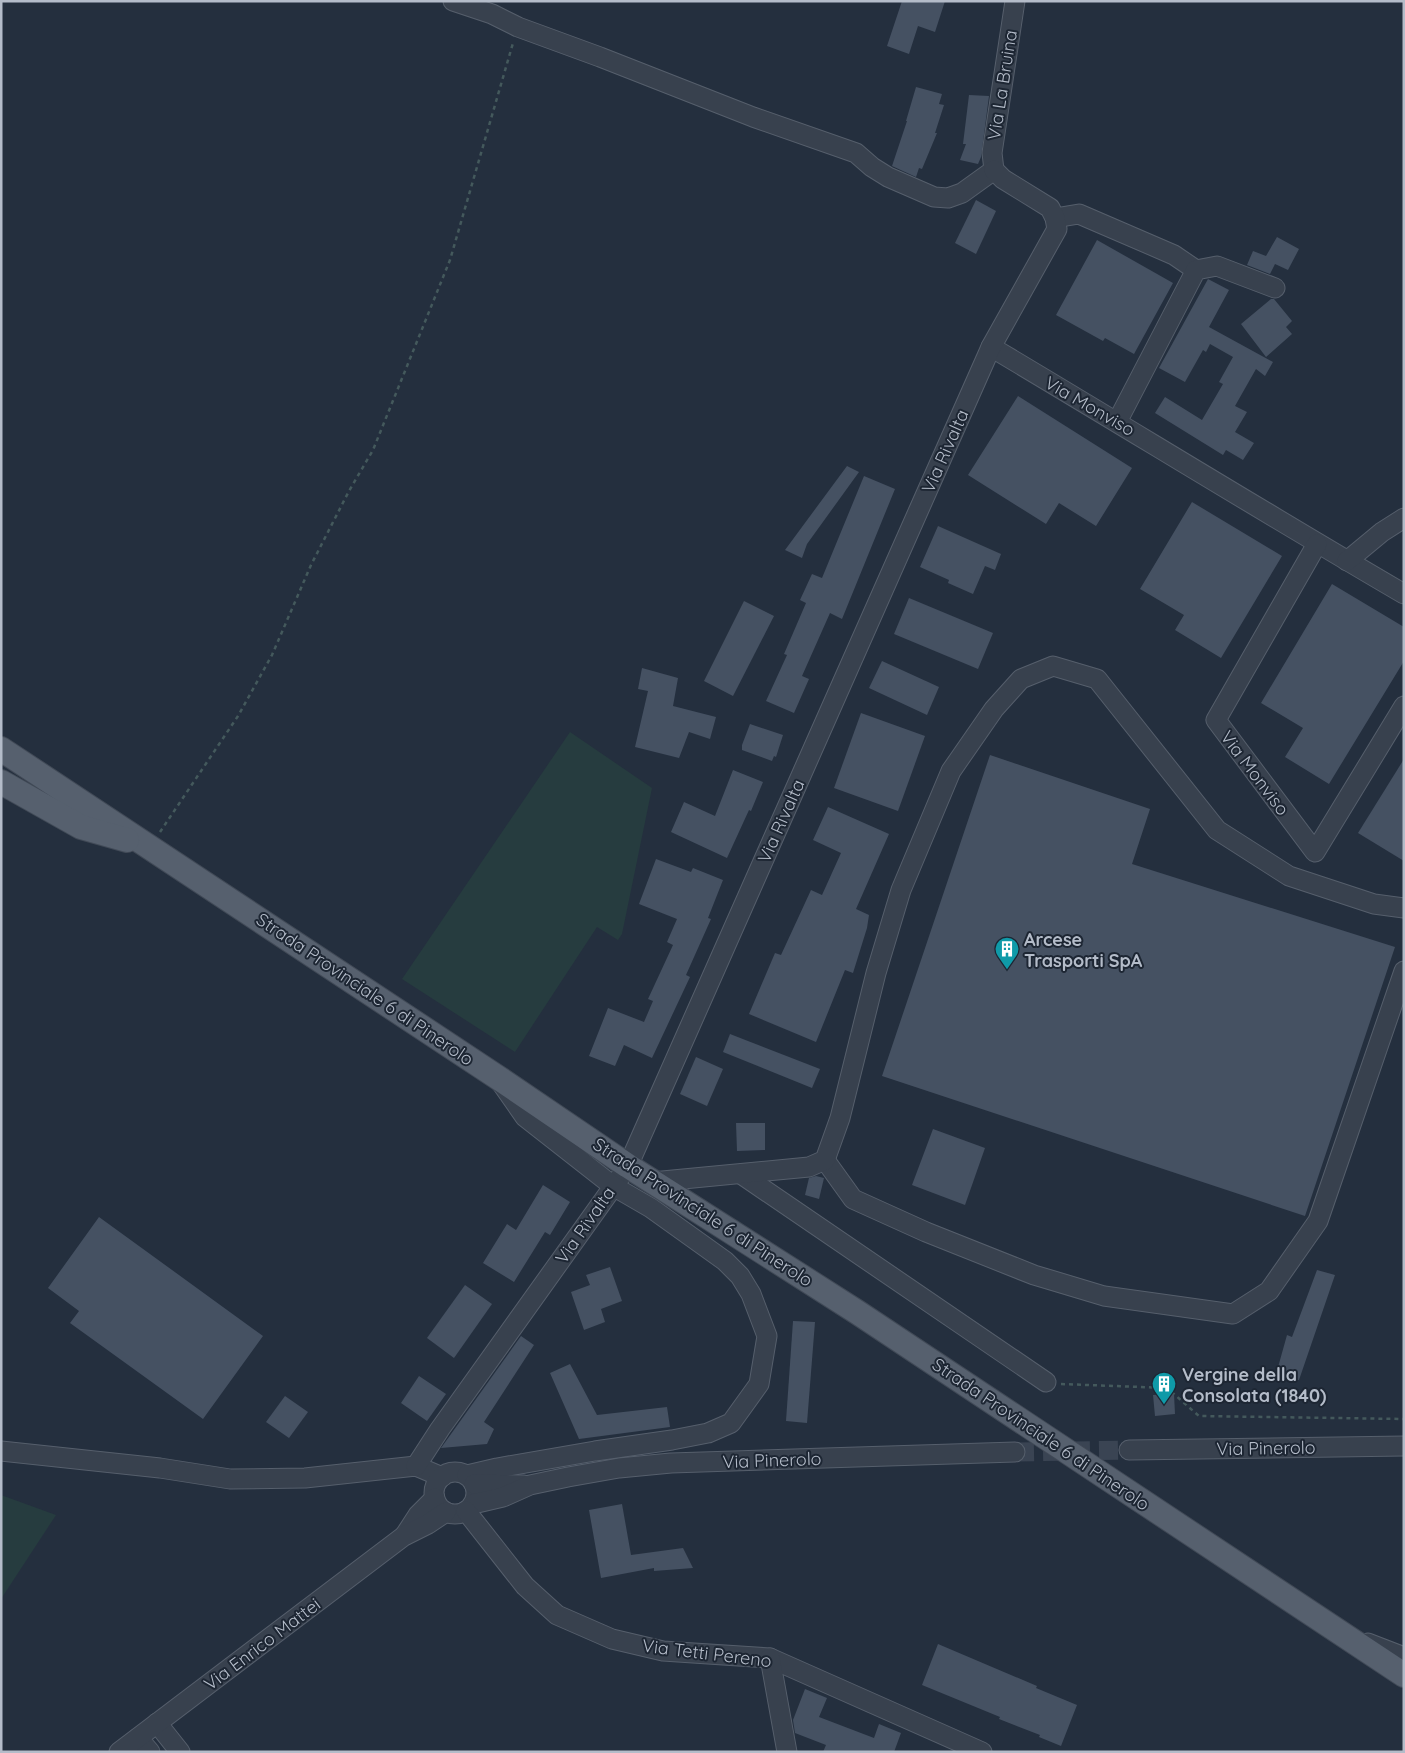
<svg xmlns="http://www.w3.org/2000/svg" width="1405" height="1753" viewBox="0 0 1405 1753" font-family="Quicksand,sans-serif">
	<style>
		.green { fill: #263c3f }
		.building { fill: #455162 }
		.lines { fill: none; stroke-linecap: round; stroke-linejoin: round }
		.minor-tunnel { stroke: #3a4453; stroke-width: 19; stroke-dasharray: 19 9; stroke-linecap: butt }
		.minor-casing { stroke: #565f6c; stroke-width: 21 }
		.major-casing { stroke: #414a57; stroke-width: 26 }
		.path { stroke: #44595c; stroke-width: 2.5; stroke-dasharray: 4 4; stroke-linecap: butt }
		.minor { stroke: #38414e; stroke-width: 19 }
		.major { stroke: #56606e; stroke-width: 24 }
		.labels { text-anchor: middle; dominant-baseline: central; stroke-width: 4; stroke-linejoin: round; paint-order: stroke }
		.street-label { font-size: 18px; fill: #b4bcc9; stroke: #1d2633 }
		.poi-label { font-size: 18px; font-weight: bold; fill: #b4bcc9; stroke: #1d2633; text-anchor: start }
	</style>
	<rect width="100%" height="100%" fill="#242f3e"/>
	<g class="green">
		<polygon points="570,732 652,788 622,934 618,940 597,927 515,1052 402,979"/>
		<polygon points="1,1495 56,1515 1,1599"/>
	</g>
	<g class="building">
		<polygon points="902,1 945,1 935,32 918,26 909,54 887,46"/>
		<polygon points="916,87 942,94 939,104 944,105 935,133 937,133 922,169 919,168 916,177 892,166 907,121 906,121"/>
		<polygon points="969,95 989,96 981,157 978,164 960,160 966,144 963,144"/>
		<polygon points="976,200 996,211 976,254 955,243"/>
		<polygon points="1277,237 1299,249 1288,270 1275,264 1270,274 1247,265 1253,251 1266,256"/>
		<polygon points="1097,240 1173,283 1134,354 1105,338 1103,341 1056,315"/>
		<polygon points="1208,279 1229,290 1209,327 1273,362 1265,376 1256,369 1235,406 1247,412 1235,432 1254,443 1243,460 1226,450 1223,455 1155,413 1165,397 1202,420 1223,384 1219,382 1233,357 1210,344 1206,352 1203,350 1185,382 1159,368"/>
		<polygon points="1271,299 1274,299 1292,321 1286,327 1292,334 1266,357 1241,324"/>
		<polygon points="1018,396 1132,468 1096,526 1059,503 1046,524 968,475"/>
		<polygon points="847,466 859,472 807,544 802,558 785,550"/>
		<polygon points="864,476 895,489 842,619 830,613 802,676 809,679 794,713 766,701 787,655 784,654 806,603 800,600 812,574 822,578"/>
		<polygon points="1192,502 1282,556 1221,658 1175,630 1184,615 1140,589"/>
		<polygon points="938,526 1001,554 995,570 985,566 973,594 948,583 949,580 920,567"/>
		<polygon points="1332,584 1404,627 1404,661 1329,784 1285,757 1303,728 1261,703"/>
		<polygon points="909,598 993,633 978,669 894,634"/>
		<polygon points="744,601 774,616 733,696 704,681"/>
		<polygon points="882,661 939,687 927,715 869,688"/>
		<polygon points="642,668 678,678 673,706 716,717 710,739 689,732 679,758 635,747 648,691 638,689"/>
		<polygon points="861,713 925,736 898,811 834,788"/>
		<polygon points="750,724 783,735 776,757 774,756 772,761 742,750 742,745"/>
		<polygon points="990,755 1150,809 1132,864 1395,947 1305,1216 882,1076"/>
		<polygon points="1404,759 1404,861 1358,833"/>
		<polygon points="733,770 763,782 751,811 749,810 727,858 671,832 684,802 715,816"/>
		<polygon points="828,807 889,834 856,909 869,915 867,928 853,973 845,970 816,1042 749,1014 775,953 781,955 811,890 822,895 841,853 813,840"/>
		<polygon points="656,859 691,872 693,868 723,880 708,918 711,919 686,975 690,977 652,1058 624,1045 615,1066 589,1056 608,1008 644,1022 653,1001 648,999 673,945 667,942 677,919 639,904"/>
		<polygon points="730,1034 820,1069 812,1088 723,1052"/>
		<polygon points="696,1057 723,1069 707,1106 680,1094"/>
		<polygon points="736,1123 765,1123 765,1150 737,1151"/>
		<polygon points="933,1129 985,1148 965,1205 912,1185"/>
		<polygon points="816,1176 824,1178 819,1199 805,1195 809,1178"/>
		<polygon points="543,1185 570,1202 550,1235 545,1232 514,1282 483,1263 507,1224 516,1230"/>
		<polygon points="99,1217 263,1336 203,1419 70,1323 79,1311 48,1288"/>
		<polygon points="610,1267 622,1301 601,1309 605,1322 584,1330 571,1292 590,1285 586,1275"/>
		<polygon points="1317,1270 1335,1275 1299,1380 1275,1378 1287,1335 1292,1337"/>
		<polygon points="465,1285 492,1304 454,1358 427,1338"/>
		<polygon points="793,1321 815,1322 807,1423 786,1421"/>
		<polygon points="521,1336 534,1345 484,1422 494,1429 487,1444 441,1448"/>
		<polygon points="570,1364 597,1415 667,1407 670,1427 579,1439 550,1373"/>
		<polygon points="419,1376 446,1394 427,1421 401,1403"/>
		<polygon points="1174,1394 1175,1414 1155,1416 1153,1395"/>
		<polygon points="285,1396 308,1412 289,1438 266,1422"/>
		<polygon points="622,1504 631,1555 683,1548 693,1568 654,1571 654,1568 601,1578 589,1510"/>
		<polygon points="938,1644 1037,1686 1036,1688 1077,1705 1061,1746 1039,1737 1040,1735 999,1719 1000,1717 922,1685"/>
		<polygon points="805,1689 827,1698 819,1717 874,1738 879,1724 901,1733 894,1752 823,1752 826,1745 795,1733 793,1720"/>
	</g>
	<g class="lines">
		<polyline class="minor-tunnel" points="1015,1452 1129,1450"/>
		<defs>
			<g id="minor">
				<polyline points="453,1 492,14 518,27 600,57 753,117 856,153 872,167 888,177 934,197 948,198 962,193 994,170"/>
				<polyline points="994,170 992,153 1015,1"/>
				<polyline points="1055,218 1079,214 1174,255 1196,270"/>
				<path d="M991,347C1129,429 1265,513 1404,594"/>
				<polyline points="1117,422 1196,270 1217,266 1275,288"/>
				<polyline points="1317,544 1216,720 1315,852 1404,706"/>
				<polyline points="1347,561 1382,532 1404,518"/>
				<polyline points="825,1160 853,1199 926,1232 1034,1275 1104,1296 1233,1314 1269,1291 1318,1221 1404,971"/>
				<polyline points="741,1174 1046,1382"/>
				<polyline points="652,1182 809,1167 825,1160 840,1118 876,973 901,890 951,771 994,709 1021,679 1053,666 1097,679 1217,830 1289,876 1374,904 1404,908"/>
				<polyline points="1129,1450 1404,1446"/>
				<polyline points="1,1451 160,1468 230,1479 305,1478 416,1466 442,1477"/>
				<polyline points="416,1466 440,1429 628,1166 991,347 1057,229 1055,218 1050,208 1003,179 994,170"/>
				<circle cx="455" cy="1493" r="21"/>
				<polyline points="467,1475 497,1468 595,1451 672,1440 708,1433 731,1423 759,1384 767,1336 751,1294 740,1276 725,1261 651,1208 613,1186 525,1117 502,1084"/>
				<polyline points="474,1484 524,1485"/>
				<polyline points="473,1504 503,1497 530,1485 568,1477 619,1468 671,1463 1015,1452"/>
				<polyline points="466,1511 525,1586 557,1615 612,1639 663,1651 770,1658 982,1752"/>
				<polyline points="405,1535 418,1515 435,1498"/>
				<polyline points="1368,1643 1404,1657"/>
				<polyline points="770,1658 787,1752"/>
				<polyline points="157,1723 180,1752"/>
				<polyline points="138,1738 150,1752"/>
				<polyline points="119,1752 404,1536 428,1524 446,1512"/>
			</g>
			<g id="major">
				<polyline points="1,749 497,1077 628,1166 857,1312 1404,1675"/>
				<polyline points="1,782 81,827 127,840"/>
			</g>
		</defs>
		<use href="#minor" class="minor-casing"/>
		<use href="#major" class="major-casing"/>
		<g class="path">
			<polyline points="160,832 238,716 272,655 311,565 349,491 373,450 450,260 513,43"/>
			<polyline points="1061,1384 1167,1388 1199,1416 1404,1419"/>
		</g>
		<use href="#minor" class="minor"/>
		<use href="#major" class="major"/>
	</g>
	<defs>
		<symbol id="building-pin" viewBox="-11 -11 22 30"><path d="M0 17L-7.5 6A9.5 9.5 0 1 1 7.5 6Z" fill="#0f9aa8" stroke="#1d2633"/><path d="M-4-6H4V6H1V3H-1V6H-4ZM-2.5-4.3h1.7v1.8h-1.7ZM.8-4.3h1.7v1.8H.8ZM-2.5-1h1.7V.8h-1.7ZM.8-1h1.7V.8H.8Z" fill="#fff"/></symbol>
	</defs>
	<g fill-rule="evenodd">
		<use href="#building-pin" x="993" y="935" width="28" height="38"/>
		<use href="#building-pin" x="1150" y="1370" width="28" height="38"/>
	</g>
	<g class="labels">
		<g class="street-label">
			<text transform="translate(1002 85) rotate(-81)">Via La Bruina</text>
			<text transform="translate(1090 406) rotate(30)">Via Monviso</text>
			<text transform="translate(945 451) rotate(-66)">Via Rivalta</text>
			<text transform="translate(1255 773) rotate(53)">Via Monviso</text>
			<text transform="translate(781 821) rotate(-66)">Via Rivalta</text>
			<text transform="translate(365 989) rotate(34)">Strada Provinciale 6 di Pinerolo</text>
			<text transform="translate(703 1212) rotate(33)">Strada Provinciale 6 di Pinerolo</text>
			<text transform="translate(585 1225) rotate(-55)">Via Rivalta</text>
			<text transform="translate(1041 1434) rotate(34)">Strada Provinciale 6 di Pinerolo</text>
			<text transform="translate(1266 1448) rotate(-1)">Via Pinerolo</text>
			<text transform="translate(772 1460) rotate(-2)">Via Pinerolo</text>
			<text transform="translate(262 1644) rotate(-37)">Via Enrico Mattei</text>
			<text transform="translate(707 1653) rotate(7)">Via Tetti Pereno</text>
		</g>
		<g class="poi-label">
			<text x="1024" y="939">Arcese<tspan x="1024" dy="21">Trasporti SpA</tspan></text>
			<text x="1182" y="1374">Vergine della<tspan x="1182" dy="21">Consolata (1840)</tspan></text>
		</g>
	</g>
	<rect width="1405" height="1753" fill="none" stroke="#b4bcc9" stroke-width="5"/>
</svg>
